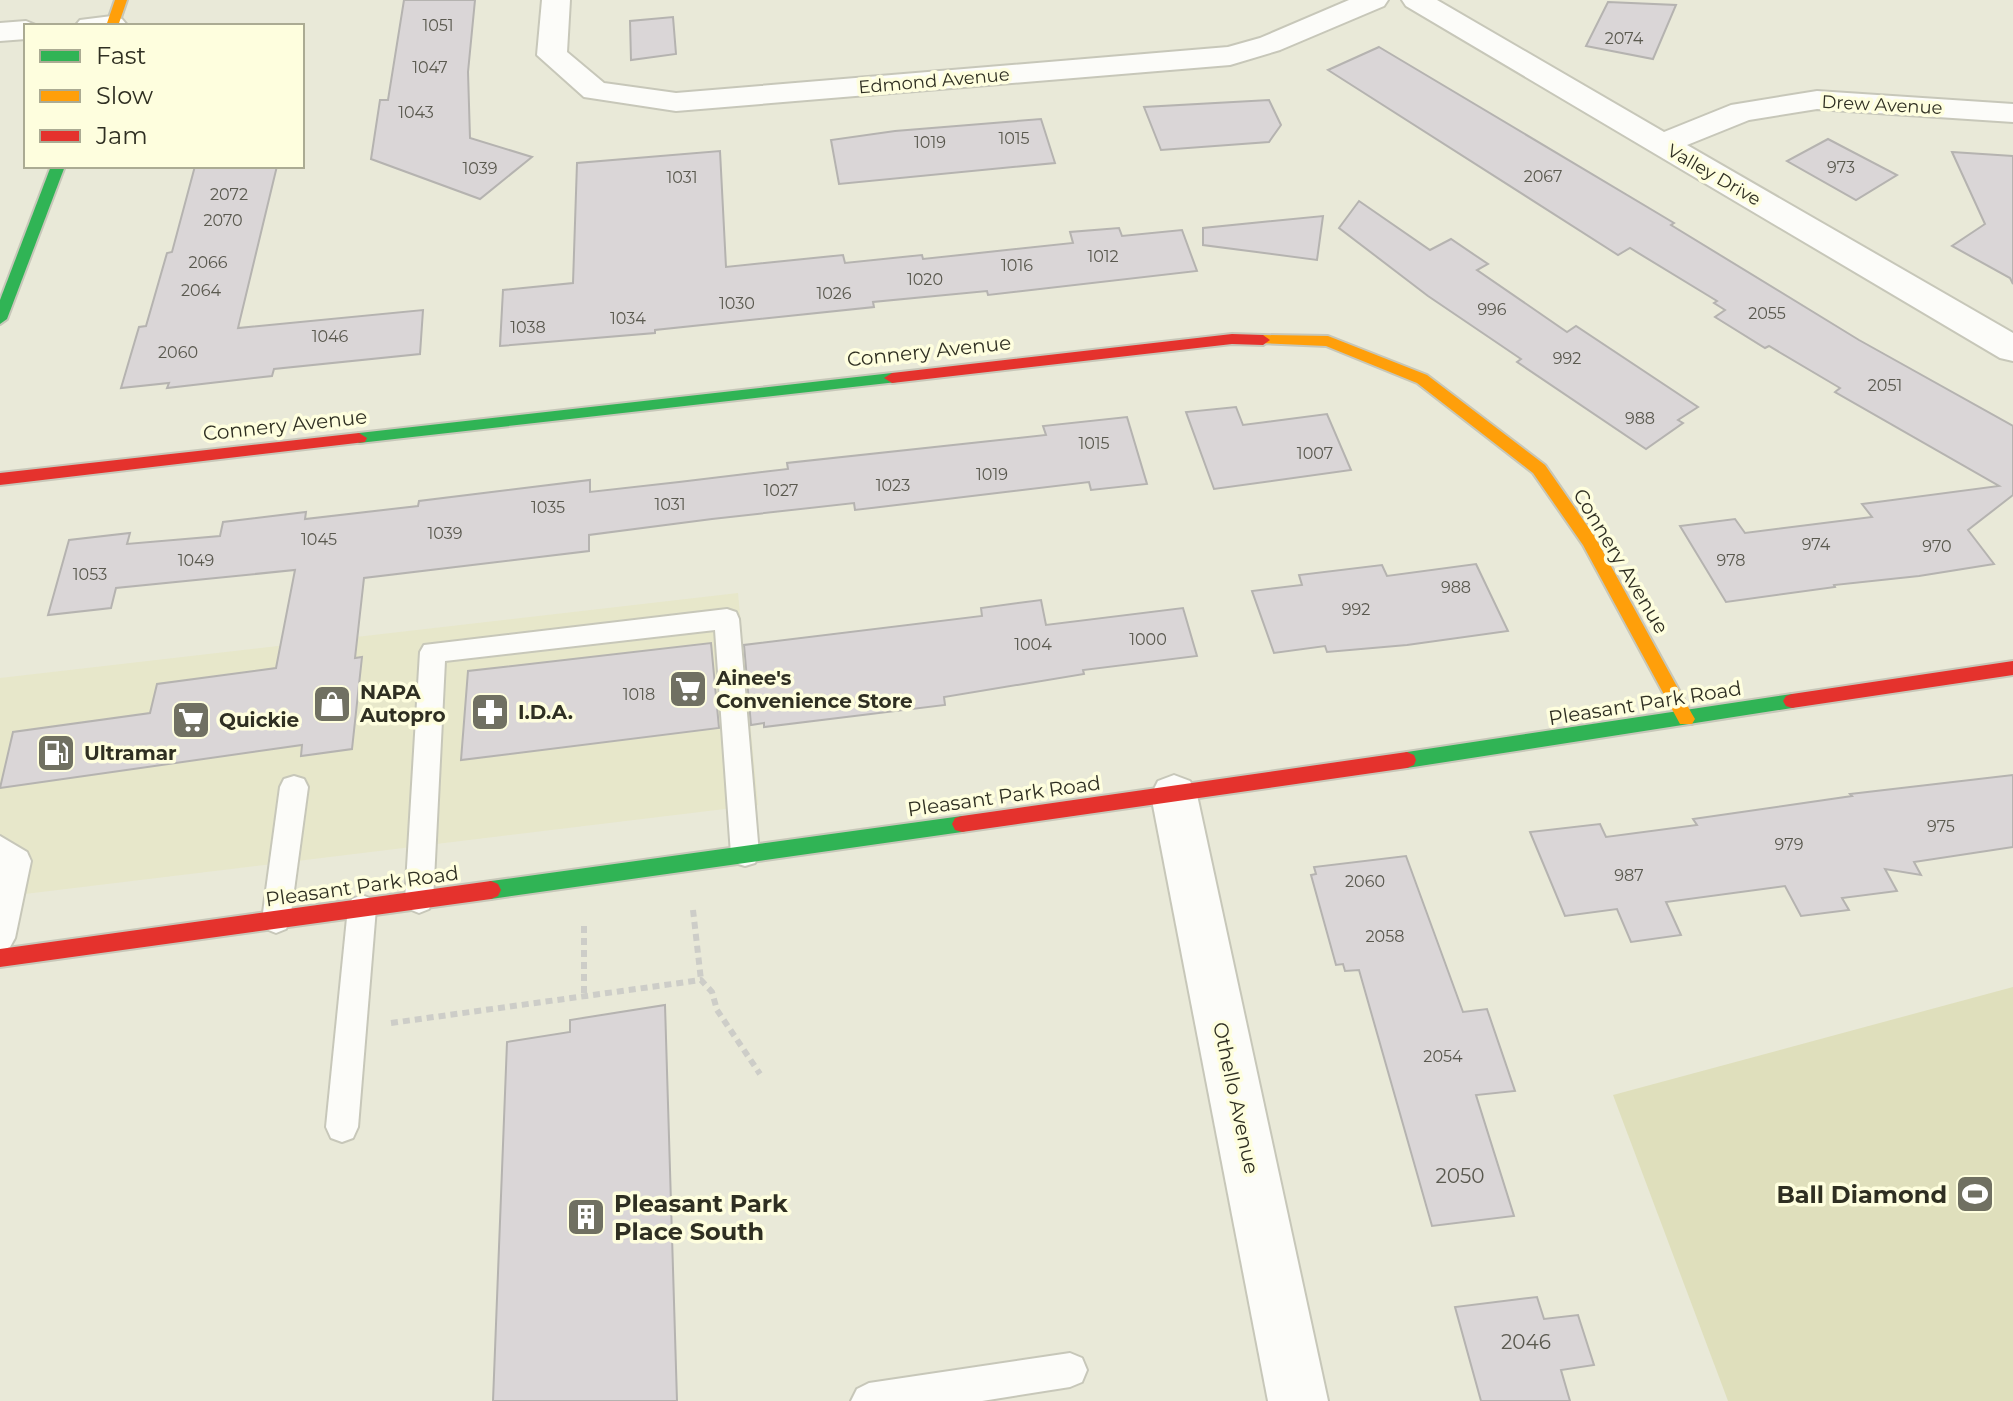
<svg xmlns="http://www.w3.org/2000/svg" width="2013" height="1401" viewBox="0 0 2013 1401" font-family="Montserrat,sans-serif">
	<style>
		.built { fill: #e7e7ca }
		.green { fill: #dfdfbc }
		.building { fill: #dad6d7; stroke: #b5b3b0; stroke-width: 2 }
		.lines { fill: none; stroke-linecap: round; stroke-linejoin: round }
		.lane-casing { stroke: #c7c7b9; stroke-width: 4 }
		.street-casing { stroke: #c7c7b9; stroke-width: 4 }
		.fast-casing { stroke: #c7c7b9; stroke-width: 4 }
		.slow-casing { stroke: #c7c7b9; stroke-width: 4 }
		.jam-casing { stroke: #c7c7b9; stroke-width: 4 }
		.path { stroke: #cdcdc8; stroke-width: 6; stroke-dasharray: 7 5; stroke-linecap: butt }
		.lane { fill: #fcfcf9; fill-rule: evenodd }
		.street { fill: #fcfcf9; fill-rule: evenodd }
		.fast { fill: #30b455; fill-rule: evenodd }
		.slow { fill: #ff9f0a; fill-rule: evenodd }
		.jam { fill: #e5322d; fill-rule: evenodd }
		.labels { text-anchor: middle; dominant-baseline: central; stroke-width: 7; stroke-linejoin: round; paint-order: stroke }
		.number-label { font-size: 16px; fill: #5a594f }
		.far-street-label { font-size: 18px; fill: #2f2f22; stroke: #fefede }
		.street-label { font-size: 20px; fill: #2f2f22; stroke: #fefede }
		.poi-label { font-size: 20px; font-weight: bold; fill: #2f2f22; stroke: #fefede; text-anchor: start }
		.near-number-label { font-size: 20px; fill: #5a594f }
		.near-poi-label { font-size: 24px; font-weight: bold; fill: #2f2f22; stroke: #fefede; text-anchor: end }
	</style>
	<rect width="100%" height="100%" fill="#e9e9d8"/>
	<polygon class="built" points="738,593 758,805 0,897 0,678"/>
	<polygon class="green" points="2013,987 2013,1401 1728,1401 1613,1095"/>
	<g class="building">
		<polygon points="404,0 475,0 468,72 470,138 532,157 480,199 371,159 380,100 388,100"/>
		<polygon points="1608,2 1676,5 1653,59 1586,46"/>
		<polygon points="673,17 676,54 631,60 630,21"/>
		<polygon points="1379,47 1674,223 1671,225 1859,340 2013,426 2013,495 1968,530 1994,564 1919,576 1834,585 1835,587 1726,602 1680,526 1735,519 1745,533 1872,517 1862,504 1999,486 1835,392 1840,388 1769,346 1765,348 1715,317 1725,310 1714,303 1717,301 1630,248 1618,255 1328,70"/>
		<polygon points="1269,100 1281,125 1269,142 1161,150 1144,107"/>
		<polygon points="1041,119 1055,163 839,184 831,140 895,131"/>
		<polygon points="1828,139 1897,175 1856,200 1787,161"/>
		<polygon points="720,151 726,267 843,255 845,263 922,255 923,259 1073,243 1070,232 1119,228 1122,236 1182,230 1197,271 988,295 987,291 873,302 874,307 655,330 655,333 500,346 503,290 573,283 577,163"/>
		<polygon points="1952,152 2013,156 2013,284 2010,278 1952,246 1985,224"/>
		<polygon points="195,166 277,166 238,328 423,310 420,354 274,369 272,376 167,388 169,383 121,388 139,327 146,326 167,253 172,252"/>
		<polygon points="1359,201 1430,250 1451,239 1488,264 1477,270 1567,332 1576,326 1698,407 1678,420 1683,423 1646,449 1517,362 1521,359 1428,296 1339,228"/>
		<polygon points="1323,216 1317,260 1203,245 1203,228"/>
		<polygon points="1236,407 1243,425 1327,414 1351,470 1214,489 1186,412"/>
		<polygon points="1127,417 1147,484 1091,490 1089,482 855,510 854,503 712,519 589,535 589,551 364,578 355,658 362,657 352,749 301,756 302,745 0,788 13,732 150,713 157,684 276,668 295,570 116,588 111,608 48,615 69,540 130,533 127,544 220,536 223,522 306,512 305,519 418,506 419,501 590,480 590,492 679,482 788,469 787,463 1046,435 1043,426"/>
		<polygon points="1476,564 1508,631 1407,645 1327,652 1325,646 1274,653 1252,591 1302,585 1299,575 1382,565 1387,576"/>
		<polygon points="1041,600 1046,625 1183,608 1197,656 1083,670 1084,674 944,697 945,705 764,727 764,723 751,725 744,645 982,616 981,608"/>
		<polygon points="711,643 719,728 461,760 468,671"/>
		<polygon points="2013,775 2013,847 1914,862 1921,875 1885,869 1897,891 1842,898 1849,910 1801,916 1785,886 1666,902 1681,935 1631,942 1617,909 1565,916 1530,832 1600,824 1606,837 1697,825 1693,819 1852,796 1850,794"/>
		<polygon points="1406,856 1463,1012 1487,1009 1515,1091 1476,1095 1514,1216 1432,1226 1359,970 1345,971 1343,964 1336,965 1311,875 1316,874 1314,867"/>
		<polygon points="665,1005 677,1401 493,1401 507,1042 570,1032 570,1020"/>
		<polygon points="1537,1297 1544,1319 1578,1315 1594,1365 1561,1370 1570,1401 1481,1401 1455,1307"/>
	</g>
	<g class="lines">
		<defs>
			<g id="lane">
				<polygon points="727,609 736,612 739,619 759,854 755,863 745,866 735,863 731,854 715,630 445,661 433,900 429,909 419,913 409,909 405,900 420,652 424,645"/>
				<polygon points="294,776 304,779 308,787 290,920 286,929 276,933 266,929 262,920 280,787 284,779"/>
				<polygon points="0,836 27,852 31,861 15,938 10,947 0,951"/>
				<polygon points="362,895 372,899 376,908 358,1127 353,1138 342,1142 331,1138 326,1127 348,908 352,899"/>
				<polygon points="1070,1353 1082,1358 1087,1370 1082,1382 1070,1387 982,1401 851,1401 857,1389 869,1383"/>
			</g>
			<g id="street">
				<polygon points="542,0 570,0 567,52 604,83 676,93 1228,47 1260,38 1349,0 1388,0 1384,6 1280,50 1230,65 676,111 584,97 537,55"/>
				<polygon points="1402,0 1437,0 1664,132 1731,105 1817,91 2013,104 2013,122 1817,109 1749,120 1687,145 2013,333 2013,361 2000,358 1406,6"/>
				<polygon points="112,16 122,19 127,25 75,26 80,20"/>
				<polygon points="26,21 38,26 26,26 26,39 0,41 0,23"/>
				<polygon points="1174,775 1190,781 1197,795 1328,1401 1268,1401 1151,795 1158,781"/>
			</g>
			<g id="fast">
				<polygon points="51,166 65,166 7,319 0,324 0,300"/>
				<polygon points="892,373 897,374 897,382 359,443 351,438 359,433"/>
				<polygon points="1792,694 1798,696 1801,701 1798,706 1792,708 1407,768 1400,765 1398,760 1400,755 1407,752"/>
				<polygon points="962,816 969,818 972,824 969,830 962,832 491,899 484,896 481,890 484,884 491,881"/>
			</g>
			<g id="slow">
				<polygon points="115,0 127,0 118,26 106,26"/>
				<polygon points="1263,335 1328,336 1427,375 1545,465 1595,537 1692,714 1695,719 1692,724 1680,724 1583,545 1533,473 1417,383 1326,346 1258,343 1256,340"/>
			</g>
			<g id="jam">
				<polygon points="1232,334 1263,335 1270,340 1263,345 1232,344 892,383 884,378 892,373"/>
				<polygon points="359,433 367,438 365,442 0,485 0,473"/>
				<polygon points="2013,661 2013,675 1792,708 1786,706 1783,701 1786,696 1792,694"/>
				<polygon points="1407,752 1414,755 1416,760 1414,765 1407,768 962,832 955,830 952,824 955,818 962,816"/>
				<polygon points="491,881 498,884 501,890 498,896 491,899 0,967 0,949"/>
			</g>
		</defs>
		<use href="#lane" class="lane-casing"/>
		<use href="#street" class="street-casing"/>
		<use href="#fast" class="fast-casing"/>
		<use href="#slow" class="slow-casing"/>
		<use href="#jam" class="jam-casing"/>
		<g class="path">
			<polyline points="693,910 701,980"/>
			<polyline points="584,926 584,997"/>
			<polyline points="391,1023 701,980 712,992 717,1010 760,1074"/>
		</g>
		<use href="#lane" class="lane"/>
		<use href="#street" class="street"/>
		<use href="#fast" class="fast"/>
		<use href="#slow" class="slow"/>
		<use href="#jam" class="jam"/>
	</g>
	<defs>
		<symbol id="supermarket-square" viewBox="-11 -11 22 22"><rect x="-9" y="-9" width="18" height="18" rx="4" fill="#707062" stroke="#fefede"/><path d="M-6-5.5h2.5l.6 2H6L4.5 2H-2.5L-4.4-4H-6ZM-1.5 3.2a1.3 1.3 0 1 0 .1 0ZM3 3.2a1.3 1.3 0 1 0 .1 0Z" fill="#fff"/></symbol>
		<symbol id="shop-square" viewBox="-11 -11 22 22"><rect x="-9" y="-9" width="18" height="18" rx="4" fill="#707062" stroke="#fefede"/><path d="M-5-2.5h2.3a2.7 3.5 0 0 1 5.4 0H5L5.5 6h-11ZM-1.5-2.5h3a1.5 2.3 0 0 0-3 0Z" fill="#fff"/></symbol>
		<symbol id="pharmacy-square" viewBox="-11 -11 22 22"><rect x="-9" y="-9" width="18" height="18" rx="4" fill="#707062" stroke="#fefede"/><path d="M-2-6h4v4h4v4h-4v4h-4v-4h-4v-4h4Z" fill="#fff"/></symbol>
		<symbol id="fuel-square" viewBox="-11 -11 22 22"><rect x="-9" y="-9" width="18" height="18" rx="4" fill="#707062" stroke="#fefede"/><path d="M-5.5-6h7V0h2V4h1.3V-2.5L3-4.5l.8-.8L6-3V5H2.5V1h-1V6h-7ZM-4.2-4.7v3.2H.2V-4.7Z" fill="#fff"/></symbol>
		<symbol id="stadium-square" viewBox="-11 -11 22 22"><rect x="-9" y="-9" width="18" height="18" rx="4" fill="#707062" stroke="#fefede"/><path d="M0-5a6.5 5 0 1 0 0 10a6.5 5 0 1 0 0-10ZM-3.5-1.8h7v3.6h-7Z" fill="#fff"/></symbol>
		<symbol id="building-square" viewBox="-11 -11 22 22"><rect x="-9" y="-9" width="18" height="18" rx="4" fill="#707062" stroke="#fefede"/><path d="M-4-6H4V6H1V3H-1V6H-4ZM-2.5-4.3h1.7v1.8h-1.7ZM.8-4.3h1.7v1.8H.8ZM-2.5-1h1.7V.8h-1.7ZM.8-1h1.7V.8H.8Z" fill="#fff"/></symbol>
	</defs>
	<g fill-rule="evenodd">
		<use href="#supermarket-square" x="666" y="667" width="44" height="44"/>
		<use href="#shop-square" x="310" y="682" width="44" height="44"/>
		<use href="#pharmacy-square" x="468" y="690" width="44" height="44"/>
		<use href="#supermarket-square" x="169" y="698" width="44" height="44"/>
		<use href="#fuel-square" x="34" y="731" width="44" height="44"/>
		<use href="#stadium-square" x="1953" y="1172" width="44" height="44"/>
		<use href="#building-square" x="564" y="1195" width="44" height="44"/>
	</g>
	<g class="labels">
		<g class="number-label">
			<text x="438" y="25">1051</text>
			<text x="1624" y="38">2074</text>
			<text x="430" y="67">1047</text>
			<text x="416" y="112">1043</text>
			<text x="1014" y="138">1015</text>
			<text x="930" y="142">1019</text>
			<text x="1841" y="167">973</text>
			<text x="480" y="168">1039</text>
			<text x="1543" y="176">2067</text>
			<text x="682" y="177">1031</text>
			<text x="229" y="194">2072</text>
			<text x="223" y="220">2070</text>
			<text x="1103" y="256">1012</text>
			<text x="208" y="262">2066</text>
			<text x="1017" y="265">1016</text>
			<text x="925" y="279">1020</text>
			<text x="201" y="290">2064</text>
			<text x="834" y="293">1026</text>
			<text x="737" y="303">1030</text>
			<text x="1492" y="309">996</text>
			<text x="1767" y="313">2055</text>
			<text x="628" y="318">1034</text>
			<text x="528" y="327">1038</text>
			<text x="330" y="336">1046</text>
			<text x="178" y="352">2060</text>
			<text x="1567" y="358">992</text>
			<text x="1885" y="385">2051</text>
			<text x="1640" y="418">988</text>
			<text x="1094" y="443">1015</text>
			<text x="1315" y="453">1007</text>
			<text x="992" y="474">1019</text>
			<text x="893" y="485">1023</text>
			<text x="781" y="490">1027</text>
			<text x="670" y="504">1031</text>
			<text x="548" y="507">1035</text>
			<text x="445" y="533">1039</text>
			<text x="319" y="539">1045</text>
			<text x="1816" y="544">974</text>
			<text x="1937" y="546">970</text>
			<text x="196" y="560">1049</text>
			<text x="1731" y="560">978</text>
			<text x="90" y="574">1053</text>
			<text x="1456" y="587">988</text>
			<text x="1356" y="609">992</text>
			<text x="1148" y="639">1000</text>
			<text x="1033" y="644">1004</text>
			<text x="639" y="694">1018</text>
			<text x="1941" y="826">975</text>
			<text x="1789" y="844">979</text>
			<text x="1629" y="875">987</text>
			<text x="1365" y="881">2060</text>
			<text x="1385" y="936">2058</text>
			<text x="1443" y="1056">2054</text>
		</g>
		<g class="far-street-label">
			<text transform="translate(934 81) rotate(-5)">Edmond Avenue</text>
			<text transform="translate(1882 105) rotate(3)">Drew Avenue</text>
			<text transform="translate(1714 175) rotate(30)">Valley Drive</text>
		</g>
		<g class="street-label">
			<text transform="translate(929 351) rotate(-6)">Connery Avenue</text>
			<text transform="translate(285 425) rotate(-6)">Connery Avenue</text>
			<text transform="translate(1621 561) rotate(59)">Connery Avenue</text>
			<text transform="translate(1645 703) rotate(-9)">Pleasant Park Road</text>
			<text transform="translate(1004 796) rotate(-8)">Pleasant Park Road</text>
			<text transform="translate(362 886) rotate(-8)">Pleasant Park Road</text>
			<text transform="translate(1236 1098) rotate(78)">Othello Avenue</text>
		</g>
		<g class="poi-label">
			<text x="716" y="678">Ainee's<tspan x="716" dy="23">Convenience Store</tspan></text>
			<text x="360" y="692">NAPA<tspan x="360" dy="23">Autopro</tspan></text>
			<text x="518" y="712">I.D.A.</text>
			<text x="219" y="720">Quickie</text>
			<text x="84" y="753">Ultramar</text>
		</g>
		<g class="near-number-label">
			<text x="1460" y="1176">2050</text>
			<text x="1526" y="1342">2046</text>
		</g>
		<g class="near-poi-label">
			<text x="1947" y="1194">Ball Diamond</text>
			<text x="614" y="1203" text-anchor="start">Pleasant Park<tspan x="614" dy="28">Place South</tspan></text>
		</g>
	</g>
	<rect x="24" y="24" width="280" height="144" fill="#fefede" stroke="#abab93" stroke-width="2"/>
	<rect x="40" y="50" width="40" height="12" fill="#30b455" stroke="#abab93" stroke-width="2"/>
	<text x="96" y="64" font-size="24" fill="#2f2f22">Fast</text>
	<rect x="40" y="90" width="40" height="12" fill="#ff9f0a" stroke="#abab93" stroke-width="2"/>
	<text x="96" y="104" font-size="24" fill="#2f2f22">Slow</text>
	<rect x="40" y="130" width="40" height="12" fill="#e5322d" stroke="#abab93" stroke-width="2"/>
	<text x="96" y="144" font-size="24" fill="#2f2f22">Jam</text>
</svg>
